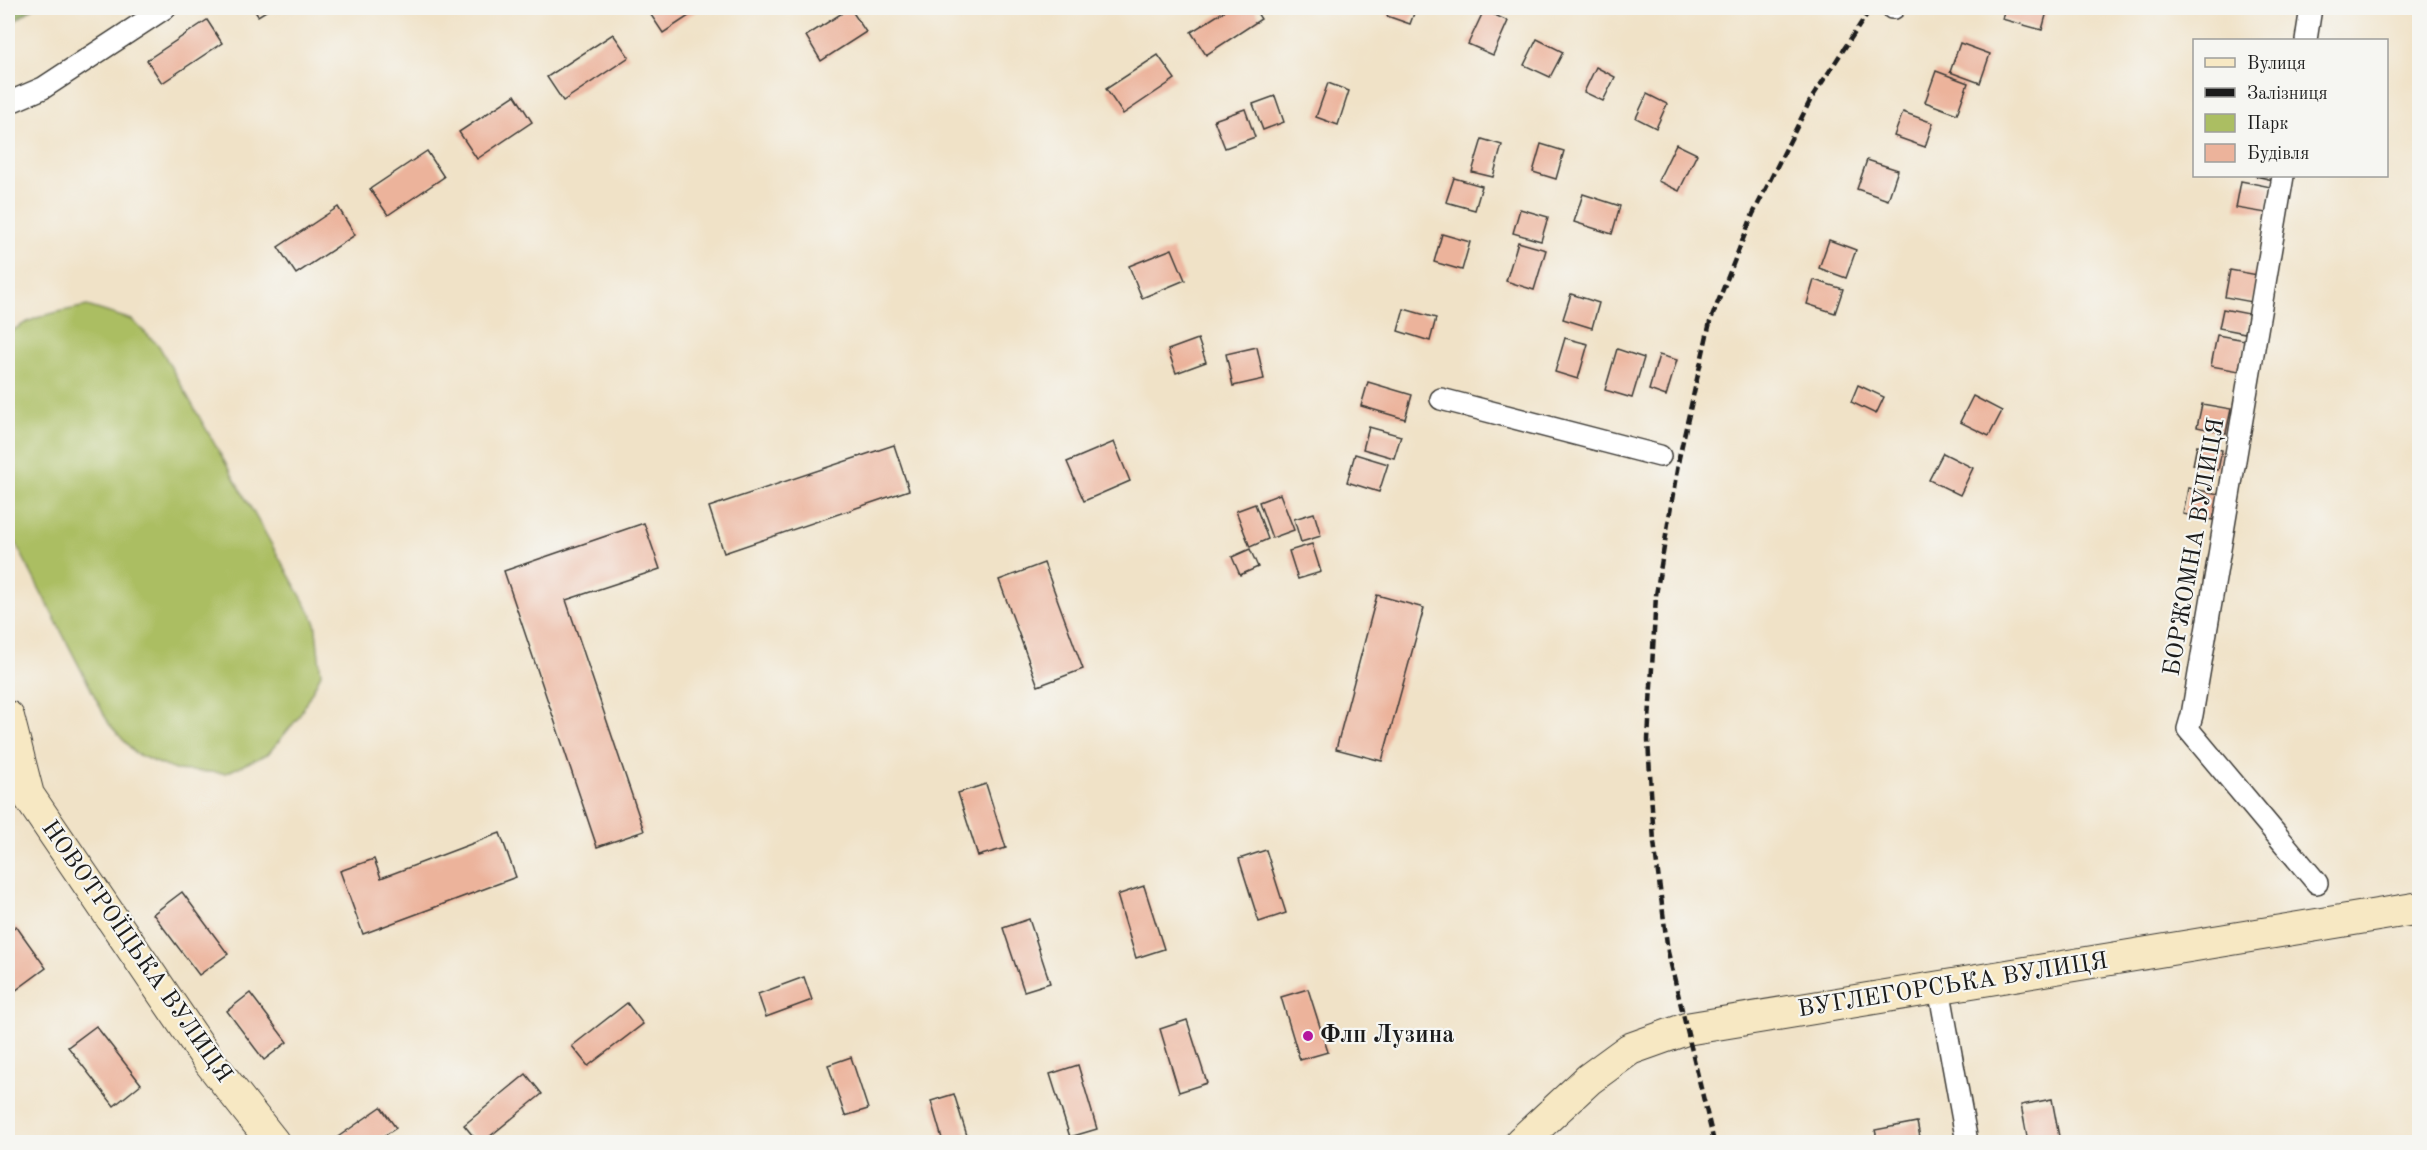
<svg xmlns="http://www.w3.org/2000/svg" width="2427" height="1150" viewBox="0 0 2427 1150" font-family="'Old Standard TT',serif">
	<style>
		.green { fill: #abbe62; stroke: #646d3f; stroke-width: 1.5 }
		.forest { fill: #88a558; stroke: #52603a; stroke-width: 1.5 }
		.building { fill: #ecb39b }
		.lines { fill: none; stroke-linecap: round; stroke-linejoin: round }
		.minor-casing { stroke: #3c3a36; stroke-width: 24 }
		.secondary-casing { stroke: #3c3a36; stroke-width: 34 }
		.minor { stroke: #fff; stroke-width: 21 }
		.secondary { stroke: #f7e8c3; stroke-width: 32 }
		.rail { stroke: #1c1c1c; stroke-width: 4.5; stroke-dasharray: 9 4.5; stroke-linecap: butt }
		.poi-dot { fill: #b5179e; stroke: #f6f6f2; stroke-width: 2 }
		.labels { text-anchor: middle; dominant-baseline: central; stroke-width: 4.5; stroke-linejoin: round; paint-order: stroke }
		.street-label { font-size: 24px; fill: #1c1c1c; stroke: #f6f6f2 }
		.poi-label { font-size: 24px; font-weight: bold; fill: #1c1c1c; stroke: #f6f6f2; text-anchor: start }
	</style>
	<rect width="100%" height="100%" fill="#f6f6f2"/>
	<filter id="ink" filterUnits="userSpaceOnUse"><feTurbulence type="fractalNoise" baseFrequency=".0167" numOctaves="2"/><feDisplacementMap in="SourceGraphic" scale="12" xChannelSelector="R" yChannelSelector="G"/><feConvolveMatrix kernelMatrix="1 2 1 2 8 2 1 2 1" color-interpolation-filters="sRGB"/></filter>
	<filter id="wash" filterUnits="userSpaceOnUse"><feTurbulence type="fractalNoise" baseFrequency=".008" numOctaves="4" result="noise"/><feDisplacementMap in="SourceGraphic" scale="24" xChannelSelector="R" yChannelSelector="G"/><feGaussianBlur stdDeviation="1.35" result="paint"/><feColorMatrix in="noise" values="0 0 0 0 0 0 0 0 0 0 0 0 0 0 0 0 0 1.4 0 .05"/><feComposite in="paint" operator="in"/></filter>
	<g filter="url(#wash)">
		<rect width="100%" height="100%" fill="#f0e2c7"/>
		<path class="green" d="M87,306L132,320L159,346L315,621L321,674L298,718L268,754L226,773L175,770L136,754L109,724L8,528V334C32,315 58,312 87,306Z"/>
		<polygon class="forest" points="8,8 33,8 8,26"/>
		<g id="blocks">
			<g class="building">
				<polygon points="253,8 271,8 258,16"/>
				<polygon points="649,8 701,8 663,33 647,9"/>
				<polygon points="850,8 866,32 821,61 806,36"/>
				<polygon points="1229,8 1254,8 1261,19 1206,55 1191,32"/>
				<polygon points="1390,8 1416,8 1410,24 1387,16"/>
				<polygon points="2005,8 2048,8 2042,30 2002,19"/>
				<polygon points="1484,10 1508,21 1493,55 1468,44"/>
				<polygon points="207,20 222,43 162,83 147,60"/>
				<polygon points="613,34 629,57 563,101 547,77"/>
				<polygon points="1537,39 1563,52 1550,77 1524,65"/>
				<polygon points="1960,43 1990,54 1980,83 1950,72"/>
				<polygon points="1158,55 1175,79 1123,114 1106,89"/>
				<polygon points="1596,67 1615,77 1603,101 1584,92"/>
				<polygon points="1936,71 1968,83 1957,114 1925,102"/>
				<polygon points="1328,83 1349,91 1338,125 1316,117"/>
				<polygon points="1647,94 1667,104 1656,128 1636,118"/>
				<polygon points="515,95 532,122 477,159 459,132"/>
				<polygon points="1275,96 1284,122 1263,130 1253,104"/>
				<polygon points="1245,109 1255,137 1225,148 1214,120"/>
				<polygon points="1903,112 1933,123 1925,147 1894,136"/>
				<polygon points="1482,139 1502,145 1493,177 1472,172"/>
				<polygon points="1541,144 1564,151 1556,179 1533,172"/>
				<polygon points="1676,144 1697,154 1679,191 1658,181"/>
				<polygon points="427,151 444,177 388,215 370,189"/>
				<polygon points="1867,160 1898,170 1888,200 1857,189"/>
				<polygon points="2255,176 2274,176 2273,180"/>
				<polygon points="1454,178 1482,186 1475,210 1446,202"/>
				<polygon points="2241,181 2271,187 2266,213 2236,208"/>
				<polygon points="1583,194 1620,206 1612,234 1574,222"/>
				<polygon points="338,207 355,235 296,274 278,247"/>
				<polygon points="1520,209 1548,217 1541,241 1513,233"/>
				<polygon points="1442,234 1470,242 1462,270 1434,262"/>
				<polygon points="1829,240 1856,250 1846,278 1819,268"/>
				<polygon points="1518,242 1546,250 1534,290 1506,281"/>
				<polygon points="1172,249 1185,280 1142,298 1129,266"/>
				<polygon points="2230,270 2258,275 2252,302 2225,297"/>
				<polygon points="1814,280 1843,289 1835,313 1807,304"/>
				<polygon points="1571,294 1599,303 1592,328 1563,319"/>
				<polygon points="1404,309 1436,318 1430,341 1398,331"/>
				<polygon points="2223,309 2249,314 2245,333 2219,328"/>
				<polygon points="2217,335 2245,340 2239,371 2211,366"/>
				<polygon points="1565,338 1588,344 1578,379 1555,372"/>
				<polygon points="1198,339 1206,362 1176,373 1168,350"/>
				<polygon points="1257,347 1264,379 1233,386 1226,354"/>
				<polygon points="1617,349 1644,358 1632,398 1605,390"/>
				<polygon points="1659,355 1677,360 1666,396 1649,390"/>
				<polygon points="1368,382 1412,395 1405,419 1361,406"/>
				<polygon points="1858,385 1884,397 1876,414 1851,402"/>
				<polygon points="1973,396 2002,411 1989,436 1960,422"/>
				<polygon points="2202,404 2231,409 2226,433 2197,427"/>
				<polygon points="1369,427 1401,436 1394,458 1363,449"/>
				<polygon points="1114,442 1130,481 1084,501 1067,462"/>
				<polygon points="894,445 909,490 724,553 709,507"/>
				<polygon points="2197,445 2222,450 2218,470 2193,465"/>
				<polygon points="1943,453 1973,468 1960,495 1929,480"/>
				<polygon points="1355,454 1388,464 1379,492 1347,482"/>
				<polygon points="2188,488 2219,494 2213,520 2183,514"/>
				<polygon points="1280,494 1294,530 1272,538 1259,502"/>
				<polygon points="1255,504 1268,539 1250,547 1236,511"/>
				<polygon points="1314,513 1321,536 1301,542 1294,519"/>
				<polygon points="644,523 660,569 566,600 644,831 597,847 504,571"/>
				<polygon points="1312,544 1321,572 1298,579 1289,551"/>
				<polygon points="1250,549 1258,567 1240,575 1232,557"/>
				<polygon points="1044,563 1083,669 1038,686 999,580"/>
				<polygon points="1377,595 1424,608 1382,761 1336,749"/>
				<polygon points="986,784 1006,848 978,856 958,793"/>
				<polygon points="500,833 516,877 363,934 340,871 374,859 381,878"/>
				<polygon points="1266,850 1286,913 1259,922 1239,859"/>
				<polygon points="1144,886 1164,949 1136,958 1117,895"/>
				<polygon points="182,892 228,954 199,975 153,914"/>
				<polygon points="1029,919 1050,983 1024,991 1003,928"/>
				<polygon points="16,926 46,968 8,996 8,933"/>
				<polygon points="804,977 812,1000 766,1017 758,994"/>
				<polygon points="1308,989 1328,1052 1300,1060 1281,997"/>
				<polygon points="250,993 287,1042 264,1060 227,1011"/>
				<polygon points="627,1003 643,1024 588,1066 572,1046"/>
				<polygon points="1187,1020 1207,1083 1179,1092 1160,1029"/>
				<polygon points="96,1026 141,1084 114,1106 68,1047"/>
				<polygon points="851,1057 868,1109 845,1116 828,1065"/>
				<polygon points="1078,1065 1097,1129 1070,1137 1050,1074"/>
				<polygon points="526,1074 542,1094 483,1142 478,1142 464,1125"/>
				<polygon points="954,1094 969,1142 943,1142 931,1101"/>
				<polygon points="2052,1099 2060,1142 2028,1142 2021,1105"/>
				<polygon points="381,1107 396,1128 375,1142 333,1142 332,1141"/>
				<polygon points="1917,1122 1921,1142 1878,1142 1875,1130"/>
			</g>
		</g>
	</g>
	<g filter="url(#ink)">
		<use href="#blocks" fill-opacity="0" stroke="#3c3a36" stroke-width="1.5"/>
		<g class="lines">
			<defs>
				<g id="minor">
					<polyline points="1892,8 1894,8"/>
					<polyline points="2306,40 2311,8"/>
					<polyline points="8,103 43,88 165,8"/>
					<polyline points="2283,176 2192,715 2188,729 2317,883"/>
					<polyline points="1441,399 1660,456"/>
					<polyline points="1939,988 1967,1142"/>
				</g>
				<g id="secondary">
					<polyline points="8,717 28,795 209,1061 273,1142"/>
					<polyline points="1521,1142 1589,1079 1630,1049 1686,1029 2420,908"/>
				</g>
			</defs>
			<use href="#minor" class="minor-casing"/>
			<use href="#secondary" class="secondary-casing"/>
			<use href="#minor" class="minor"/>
			<use href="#secondary" class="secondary"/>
			<polyline class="rail" points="1714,1142 1668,952 1654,842 1648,740 1656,595 1679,458 1710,322 1753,214 1811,99 1871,8"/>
		</g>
	</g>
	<circle class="poi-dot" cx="1308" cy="1036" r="6"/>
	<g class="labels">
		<g class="street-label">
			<text transform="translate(2195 547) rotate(-80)">БОРЖОМНА ВУЛИЦЯ</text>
			<text transform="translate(136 952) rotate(55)">НОВОТРОЇЦЬКА ВУЛИЦЯ</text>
			<text transform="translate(1953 986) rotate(-9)">ВУГЛЕГОРСЬКА ВУЛИЦЯ</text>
		</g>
		<g class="poi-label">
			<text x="1320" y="1036">Флп Лузина</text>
		</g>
	</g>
	<rect width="2427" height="1150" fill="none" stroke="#f6f6f2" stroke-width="30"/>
	<rect x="2193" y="39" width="195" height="138" fill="#f6f6f2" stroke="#9f9f9c" stroke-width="1.5"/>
	<rect x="2205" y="58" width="30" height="9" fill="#f7e8c3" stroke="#9f9f9c" stroke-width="1.5"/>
	<text x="2247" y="69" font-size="18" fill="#1c1c1c">Вулиця</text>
	<rect x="2205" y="88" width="30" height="9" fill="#1c1c1c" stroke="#9f9f9c" stroke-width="1.5"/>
	<text x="2247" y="99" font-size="18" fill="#1c1c1c">Залізниця</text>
	<rect x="2205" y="114" width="30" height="18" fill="#abbe62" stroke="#9f9f9c" stroke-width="1.5"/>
	<text x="2247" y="129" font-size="18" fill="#1c1c1c">Парк</text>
	<rect x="2205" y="144" width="30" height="18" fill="#ecb39b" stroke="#9f9f9c" stroke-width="1.5"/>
	<text x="2247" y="159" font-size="18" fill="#1c1c1c">Будівля</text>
</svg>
